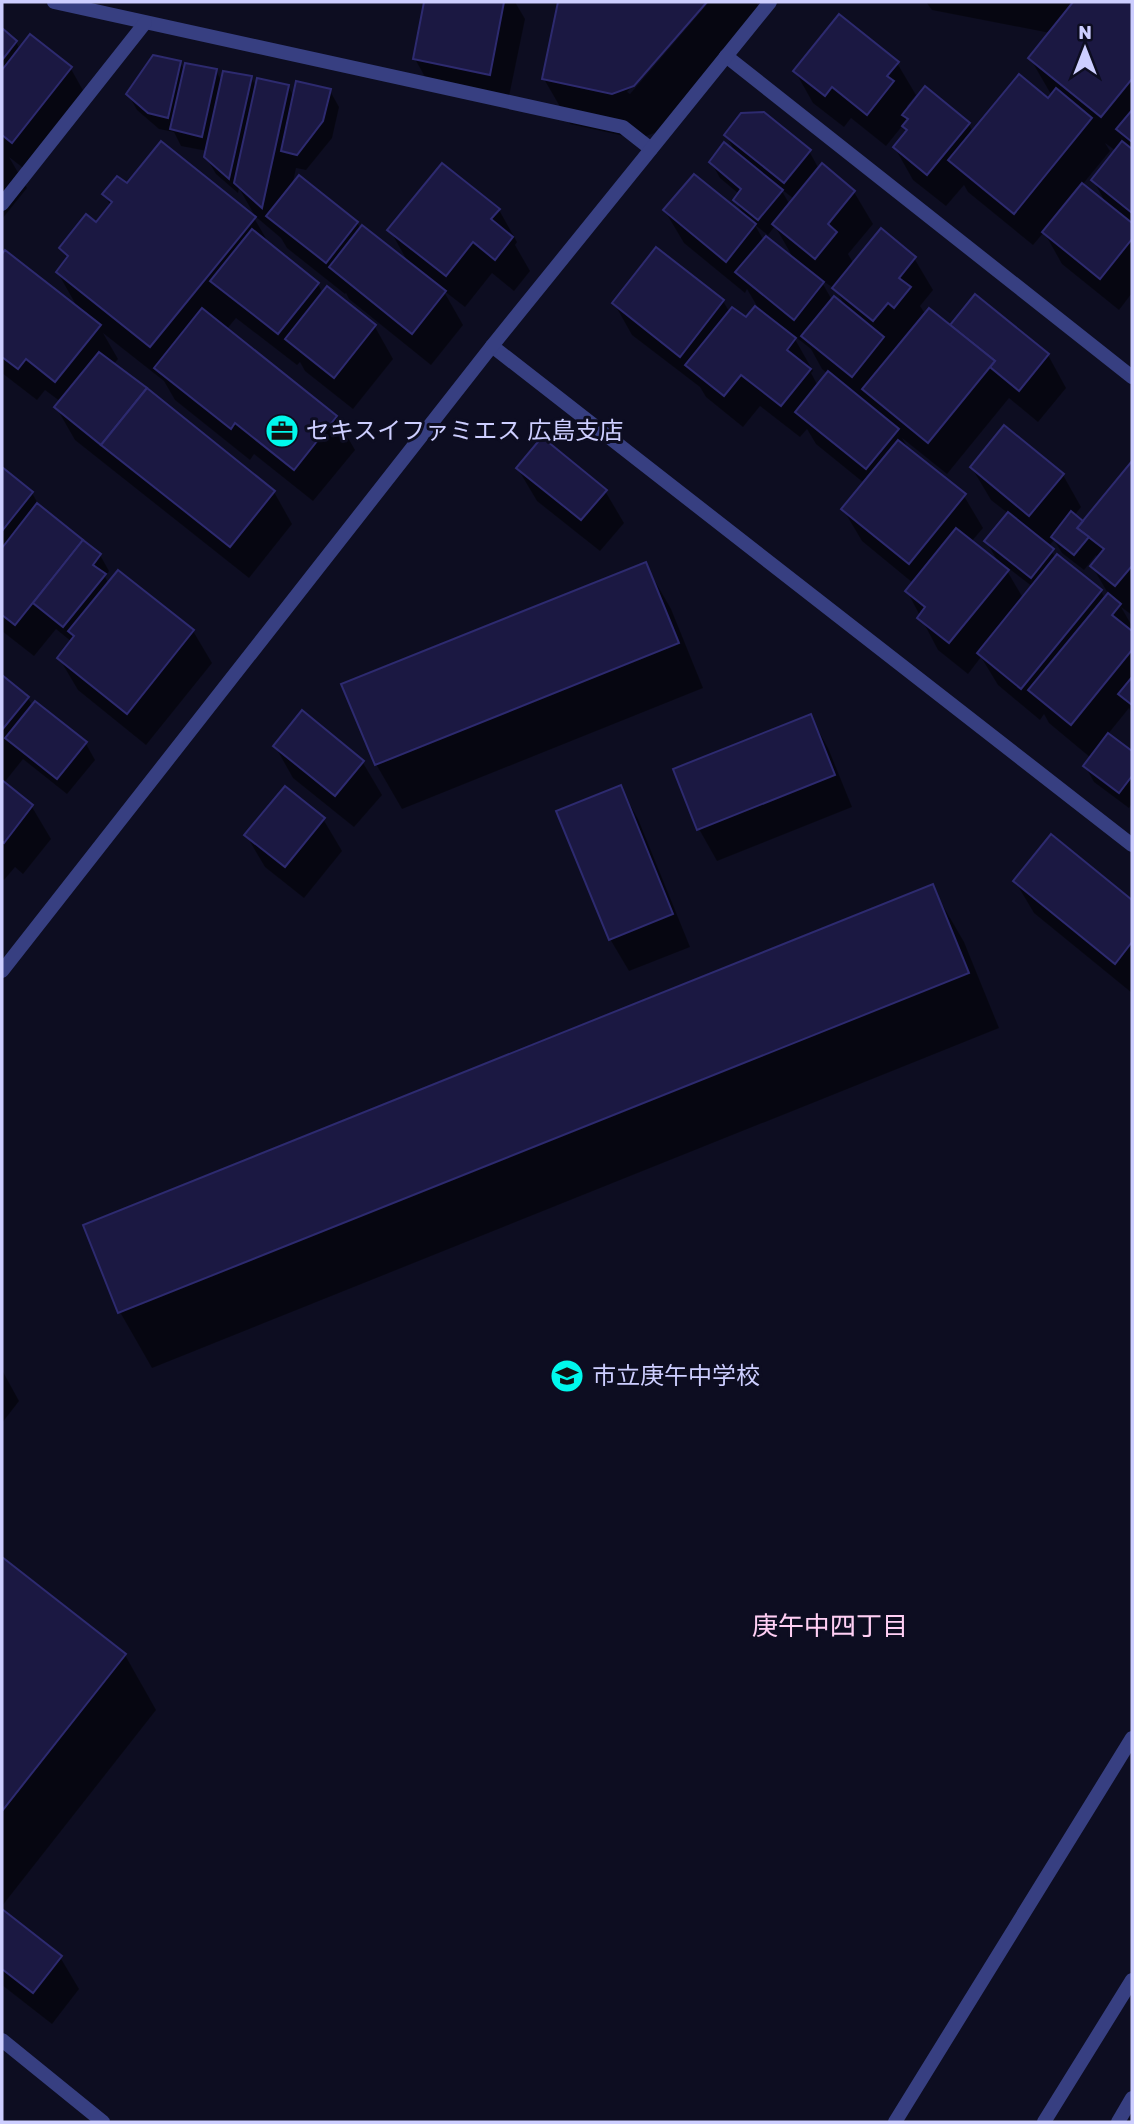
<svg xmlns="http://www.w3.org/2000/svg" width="1134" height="2124" viewBox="0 0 1134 2124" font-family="Rubik,'Noto Sans JP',sans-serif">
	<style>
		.shadow { fill: #0007; fill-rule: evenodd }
		.building { fill: #1b1842; stroke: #2d2a6f; stroke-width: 2 }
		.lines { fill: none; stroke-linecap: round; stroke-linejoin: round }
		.minor { stroke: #373f81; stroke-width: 14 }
		.tertiary { stroke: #373f81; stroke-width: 14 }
		.labels { text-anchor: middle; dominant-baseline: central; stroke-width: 6; stroke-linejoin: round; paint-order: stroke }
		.poi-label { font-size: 24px; fill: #cdceff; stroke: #0d0d21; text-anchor: start }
		.neighbourhood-label { font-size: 26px; fill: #ffcff4; stroke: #0d0d21 }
	</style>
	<rect width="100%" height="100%" fill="#0d0d21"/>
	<g class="shadow">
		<polygon points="426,2 515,2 525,19 507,106 433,91 415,59"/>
		<polygon points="560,2 705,2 627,92 630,94 709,2 756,2 762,12 660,131 638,139 570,124 544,79"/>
		<path d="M926,2H1132V293L1119,310L1062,264L1044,232L1033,245L968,192L964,185L946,206L913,180L895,148L907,132L903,125L886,146L851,118L844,127L813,103L795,71L897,63L916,95L907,106L909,110L969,124L973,132L1049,101L1052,96L1030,58L1050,33L932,10ZM1105,143L1116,151L1093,180L1107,205L1082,185L1110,151Z"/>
		<polygon points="2,31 16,42 20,50 31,37 71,69 89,101 31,174 9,157 27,188 2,219 2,62 11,51 6,51 2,57"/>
		<polygon points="180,63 185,71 216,71 223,83 251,78 257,88 288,86 294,97 330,91 339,107 332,138 306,170 296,168 292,187 357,223 361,229 409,264 390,230 499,210 517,242 515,245 530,271 514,291 492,273 465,307 443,290 463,325 431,365 349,299 346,293 345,294 287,248 281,238 255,216 239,188 238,193 216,174 206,157 207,151 181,146 174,132 159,129 137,110 128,94"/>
		<path d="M726,135L809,151L819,169L854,192L873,224L848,254L854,264L914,258L933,290L920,306L926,315L950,328L1048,355L1066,388L1038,422L1009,398L947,474L902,438L910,451L964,496L983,528L971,542L1000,565L986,541L1009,514L991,500L972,468L1063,475L1081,507L1074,516L1083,524L1132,464V615L1121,607L1132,626V714L1129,708L1108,734L1132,753V808L1131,805L1129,808L1094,782L1085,766L1091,758L1049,723L1044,714L1040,720L998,685L981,657L968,674L938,650L907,591L913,583L862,541L843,509L864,483L816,444L807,429L800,437L760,406L743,427L706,397L700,387L632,335L614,303L657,250L723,301L730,313L746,320L757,306L747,289L745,293L684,243L665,211L745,217L735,200L739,194L720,178L711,162L736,154ZM780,188L794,199L790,205ZM755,225L768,235L775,226L795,261L764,241ZM820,279L835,289L846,307L832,300ZM792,334L811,349L822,369L828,374L818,386L811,373L813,371ZM1054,540L1062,553L1084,570L1096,555L1098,560L1092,566L1109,595L1105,599L1101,591L1056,558L1048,547ZM1003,564L1033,587L1023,598Z"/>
		<polygon points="127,186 254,218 271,247 318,284 323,294 327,288 375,327 393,359 353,409 305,371 300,362 297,365 236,318 226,330 336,417 355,450 313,501 254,454 250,460 175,400 164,381 103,333 118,359 113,365 274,492 292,524 249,578 75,440 56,407 61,402 45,390 37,400 2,373 2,257 5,252 80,312 58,273 68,260 61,248 96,225 111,206 104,194"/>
		<polygon points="2,469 32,493 41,509 100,555 109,571 105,577 109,584 118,572 193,631 212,663 146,745 78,690 59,658 72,642 56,629 34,656 2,631"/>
		<polygon points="518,469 605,491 624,523 600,551 537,501"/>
		<polygon points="645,564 671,609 703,688 402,809 376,764"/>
		<polygon points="2,678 28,698 33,707 35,704 86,744 95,760 67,794 23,759 3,784 32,807 51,839 23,874 15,867 4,880 2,878"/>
		<polygon points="302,713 363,763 382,795 354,827 293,778 275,746"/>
		<polygon points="810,716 828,748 852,807 717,861 699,829"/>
		<polygon points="620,787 638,819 690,947 629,971 610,939"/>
		<polygon points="323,819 342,851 304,898 265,867 246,835"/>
		<polygon points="1052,837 1132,902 1132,993 1034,913 1015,881"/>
		<polygon points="932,887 964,942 999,1028 152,1368 120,1312 85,1226"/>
		<polygon points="2,1370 19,1401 2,1423"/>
		<polygon points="2,1559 125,1655 156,1710 2,1906"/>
		<polygon points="2,1911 60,1957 79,1989 52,2024 2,1985"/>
	</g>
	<g class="building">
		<polygon points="424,2 504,2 490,75 413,59"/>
		<polygon points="558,2 707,2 634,86 612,94 542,79"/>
		<polygon points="1073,2 1132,2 1132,79 1101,117 1028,58"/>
		<polygon points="839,14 899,62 887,76 894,81 867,115 832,87 825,96 793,71"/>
		<polygon points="2,28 17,41 2,60"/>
		<polygon points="30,34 72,67 12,143 2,135 2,70"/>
		<polygon points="153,55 181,61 168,118 148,113 126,94"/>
		<polygon points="185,63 217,69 202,137 170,129"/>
		<polygon points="223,71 252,76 229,179 204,157"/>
		<polygon points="1019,74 1048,98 1056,88 1092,118 1014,214 948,160"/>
		<polygon points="257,78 289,85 262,208 234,183"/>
		<polygon points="296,81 331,89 323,121 297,155 281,151"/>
		<polygon points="925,86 970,123 927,175 893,147 907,130 902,126 908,119 902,115"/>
		<polygon points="1132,110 1132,142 1116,129"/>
		<polygon points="764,112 811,150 784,183 724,135 741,113"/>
		<polygon points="161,141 256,217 150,347 56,272 68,256 59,248 86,214 96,222 112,202 102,194 117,176 127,183"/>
		<polygon points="1122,141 1132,149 1132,213 1091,180"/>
		<polygon points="724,142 783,190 758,220 733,200 741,189 709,162"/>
		<polygon points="442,163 500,209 491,219 513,237 495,260 473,242 446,276 387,230"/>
		<polygon points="822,163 855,191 828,224 837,232 815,259 772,224"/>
		<polygon points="694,174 756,224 726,262 663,210"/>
		<polygon points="299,175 358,222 326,263 266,216"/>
		<polygon points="1082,183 1132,223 1132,239 1100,279 1042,232"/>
		<polygon points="362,225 446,291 412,334 329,267"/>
		<polygon points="881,228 916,257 899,278 911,287 894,308 888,303 873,321 832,288"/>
		<polygon points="252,229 319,283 278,334 210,281"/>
		<polygon points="766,236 824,282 794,320 735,272"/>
		<polygon points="656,247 724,300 680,357 612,303"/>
		<polygon points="5,250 101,325 55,382 26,359 18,369 2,357 2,254"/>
		<polygon points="327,286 376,325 334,378 285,339"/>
		<polygon points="975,294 1049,354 1019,391 990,367 995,361 950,325"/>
		<polygon points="834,296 884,337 852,377 801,336"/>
		<polygon points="755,306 796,338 787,350 811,369 781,406 741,375 724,396 685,365 732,307 746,317"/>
		<polygon points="202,308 337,416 294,470 235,423 231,429 154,368"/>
		<polygon points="929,308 995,361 928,443 862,389"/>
		<polygon points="99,352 147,388 101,445 54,407"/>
		<polygon points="828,371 899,429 866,469 795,412"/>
		<polygon points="147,388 275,491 230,547 101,445"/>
		<polygon points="1004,425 1064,474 1029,516 970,467"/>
		<polygon points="542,437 607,490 581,520 516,468"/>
		<polygon points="898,440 966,494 909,564 841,509"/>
		<polygon points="1132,461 1132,566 1115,586 1090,566 1104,549 1077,528"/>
		<polygon points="2,467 33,492 2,531"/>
		<polygon points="37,503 83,540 15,625 2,615 2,548"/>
		<polygon points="1071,511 1083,521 1077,528 1089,537 1074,555 1051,537"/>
		<polygon points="1008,512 1054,549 1031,578 984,541"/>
		<polygon points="956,528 1009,570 949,643 917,618 925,607 905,591"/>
		<polygon points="83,540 101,554 93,565 106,574 63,627 33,603"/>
		<polygon points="1057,554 1102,590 1021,689 977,653"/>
		<polygon points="646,562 679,643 375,765 341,684"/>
		<polygon points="118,570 194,630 127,714 57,658 74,636 68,631"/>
		<polygon points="1108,593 1121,604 1112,615 1132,631 1132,650 1071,725 1028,690"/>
		<polygon points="2,675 29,697 2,730"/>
		<polygon points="1132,677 1132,705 1118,694"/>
		<polygon points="35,701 87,742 57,779 5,738"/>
		<polygon points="302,710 364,761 335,796 273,746"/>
		<polygon points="811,714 835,775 697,830 673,769"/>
		<polygon points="1108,733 1132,751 1132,776 1119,793 1083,766"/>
		<polygon points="2,780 33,805 4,843 2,841"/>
		<polygon points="621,785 673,914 609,940 556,811"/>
		<polygon points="285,786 325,818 285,867 244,835"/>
		<polygon points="1051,834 1132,900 1132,942 1115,964 1013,881"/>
		<polygon points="933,884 969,973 118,1313 83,1225"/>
		<polygon points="2,1557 126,1654 2,1811"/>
		<polygon points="2,1909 62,1956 33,1993 2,1969"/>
	</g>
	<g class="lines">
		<g class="minor">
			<polyline points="54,2 623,127 651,149"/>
			<polyline points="726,56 1132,377"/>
			<polyline points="2,204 145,23"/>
			<polyline points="492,346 1132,845"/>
			<polyline points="2,2040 103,2122"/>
			<polyline points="895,2122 1132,1738"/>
		</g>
		<g class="tertiary">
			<polyline points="2,971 492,346 770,2"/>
			<polyline points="1044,2122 1132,1980"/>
			<polyline points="1118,2122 1132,2098"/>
		</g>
	</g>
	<defs>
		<symbol id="office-disc" viewBox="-11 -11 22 22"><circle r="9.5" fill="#00f8ec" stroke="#0d0d21"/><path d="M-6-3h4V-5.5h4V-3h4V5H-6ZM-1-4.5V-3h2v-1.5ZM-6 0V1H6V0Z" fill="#111"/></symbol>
		<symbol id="school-disc" viewBox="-11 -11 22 22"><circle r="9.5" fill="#00f8ec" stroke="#0d0d21"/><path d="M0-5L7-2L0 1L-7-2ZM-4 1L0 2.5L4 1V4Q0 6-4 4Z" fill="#111"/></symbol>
	</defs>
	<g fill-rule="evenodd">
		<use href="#office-disc" x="263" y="412" width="38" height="38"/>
		<use href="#school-disc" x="548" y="1357" width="38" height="38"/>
	</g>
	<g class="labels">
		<g class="poi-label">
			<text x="306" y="431">セキスイファミエス 広島支店</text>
			<text x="592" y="1376">市立庚午中学校</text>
		</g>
		<g class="neighbourhood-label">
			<text x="830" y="1626">庚午中四丁目</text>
		</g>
	</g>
	<rect width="1134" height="2124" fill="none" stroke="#cdceff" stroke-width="7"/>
	<g transform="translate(1085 49)" stroke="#0d0d21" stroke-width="5" paint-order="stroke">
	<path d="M0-5L12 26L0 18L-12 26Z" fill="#cdceff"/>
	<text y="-10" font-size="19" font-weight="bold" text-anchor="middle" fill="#cdceff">N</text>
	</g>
</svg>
